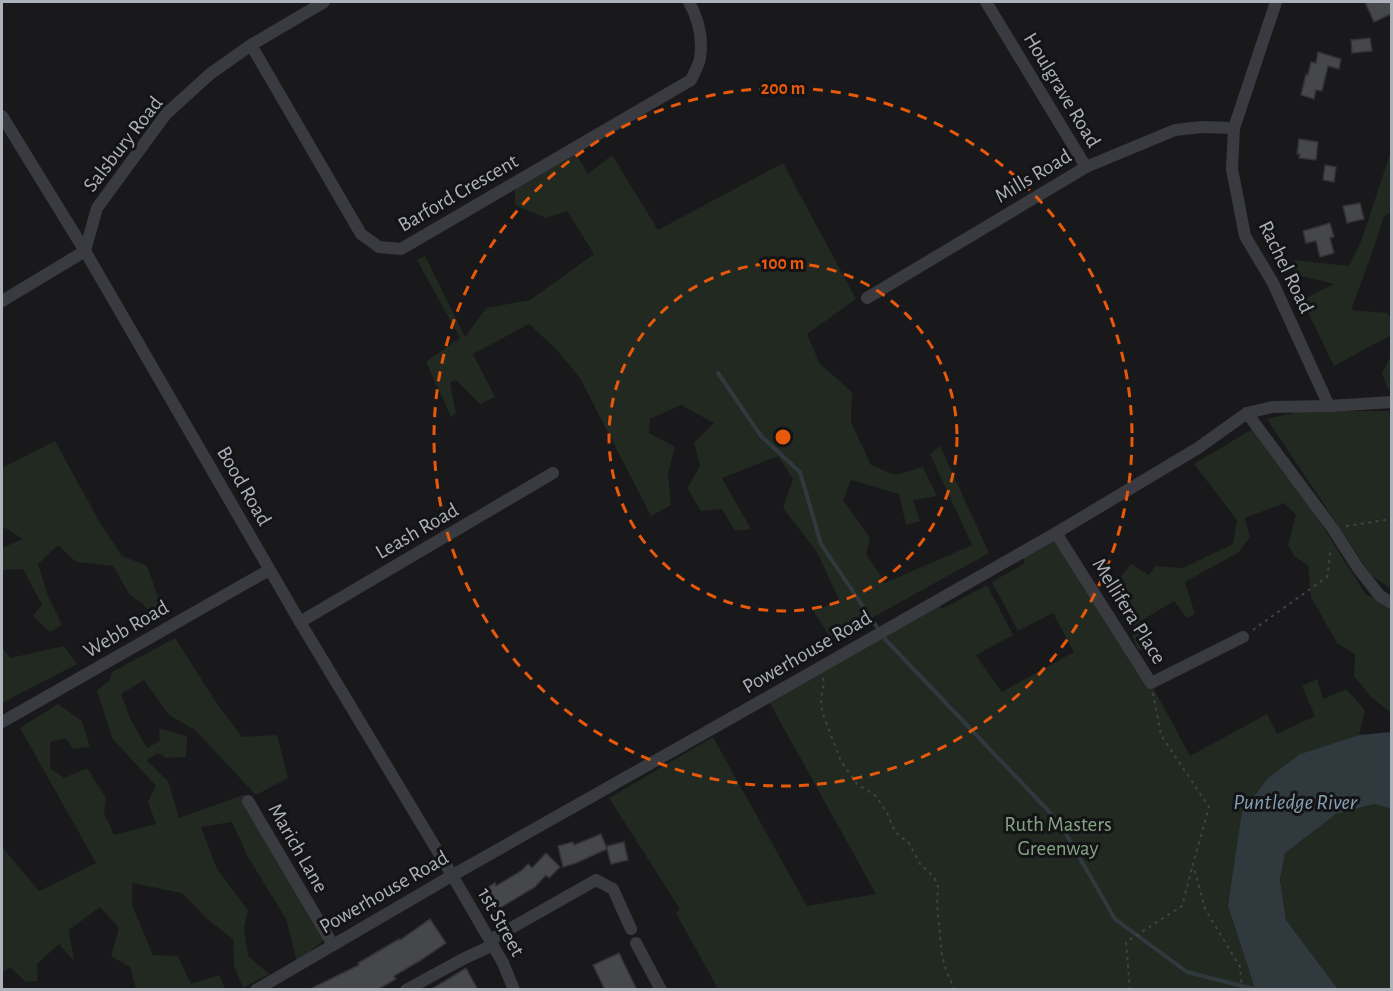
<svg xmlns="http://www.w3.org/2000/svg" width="1393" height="991" viewBox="0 0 1393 991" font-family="'Alegreya Sans',sans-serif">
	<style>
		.green { fill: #212921 }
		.water { fill: #2f393e }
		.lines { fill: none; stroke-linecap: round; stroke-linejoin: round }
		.stream { stroke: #2f393e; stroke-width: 4 }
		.building { fill: #46474b; stroke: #333337; stroke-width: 1.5 }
		.path { stroke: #404247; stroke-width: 2; stroke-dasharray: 3 4.5; stroke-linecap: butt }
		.minor { stroke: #3a3b40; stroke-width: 12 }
		.ring { fill: none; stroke: #e8590c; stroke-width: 3; stroke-dasharray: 10 8 }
		.labels { text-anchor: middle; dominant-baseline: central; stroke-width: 6; stroke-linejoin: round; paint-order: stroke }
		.street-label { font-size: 21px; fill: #acb1ba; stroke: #141416 }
		.park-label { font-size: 21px; fill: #84a484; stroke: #141416 }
		.water-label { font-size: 22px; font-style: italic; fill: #85a1b3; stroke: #141416 }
		.centre { fill: #e8590c; stroke: #141416; stroke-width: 3 }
		.ring-label { font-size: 18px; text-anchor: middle; font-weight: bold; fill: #e8590c; stroke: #141416; stroke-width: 6; stroke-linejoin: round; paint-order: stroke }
	</style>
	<rect width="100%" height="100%" fill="#19191b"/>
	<g class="green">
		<polygon points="1391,151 1391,212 1384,216 1371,256 1351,310 1387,313 1391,318 1391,335 1334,366 1302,300 1334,284 1294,274 1294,260 1349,266 1362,239"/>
		<polygon points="576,154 588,174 612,155 658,230 783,163 856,299 807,334 820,364 852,392 851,422 871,465 895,475 923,467 937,496 913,500 920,521 906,525 899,494 851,480 843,500 870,538 866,554 885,583 972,545 930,454 940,446 989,553 832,640 813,610 840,602 817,552 783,508 793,479 778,456 722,478 751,529 735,531 722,509 701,511 687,488 700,466 694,443 714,423 681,405 650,419 649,433 675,447 668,474 671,505 651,516 580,378 556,349 529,324 473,354 495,397 480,404 456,380 450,382 456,414 451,417 426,362 460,338 417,260 425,256 465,337 486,308 530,300 594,254 567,211 546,218 515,205 515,187"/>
		<polygon points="1391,355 1391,389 1388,389 1382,373"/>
		<polygon points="1303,411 1391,411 1391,589 1371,575 1267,419"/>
		<polygon points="1259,425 1366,595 1391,603 1391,713 1371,697 1354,676 1355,654 1337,643 1311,597 1308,565 1295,557 1288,545 1296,515 1284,503 1245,518 1250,537 1239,552 1185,582 1195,614 1187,618 1174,601 1139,622 1149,651 1137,649 1129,626 1118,602 1118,580 1131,564 1149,575 1155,566 1183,568 1233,544 1237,520 1194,464"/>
		<polygon points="55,441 100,523 122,556 147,566 165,617 159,622 142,603 130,595 113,566 76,562 58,545 38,564 48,596 62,625 50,632 33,616 42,605 23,569 3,570 2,566 2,548 23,539 2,526 2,468"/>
		<polygon points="1056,533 1151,683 1190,756 1267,714 1277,734 1315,716 1302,686 1317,679 1323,699 1346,689 1365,710 1359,735 1300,754 1268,778 1228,906 1255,989 718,989 676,913 680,909 609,798 713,737 807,906 876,894 767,698 936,601 942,609 987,585 1013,635 976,655 1002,692 1074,652 1053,613 1018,631 992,582 1025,563 1021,553"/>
		<polygon points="175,638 216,702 242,737 277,735 288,778 256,795 195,730 169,715 144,680 121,694 130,718 147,748 160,741 159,728 187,736 186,757 166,758 158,753 146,760 168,781 179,818 243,795 324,940 297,962 286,919 248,857 232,822 201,827 217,869 248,910 244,928 248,956 269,974 243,988 234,966 233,939 207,919 182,893 132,883 132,905 153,955 178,956 191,984 219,975 225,989 136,989 130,967 111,956 119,928 100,907 69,930 74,961 59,944 37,964 38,981 26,982 10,967 2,972 2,847 39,891 96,863 20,728 58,704 82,721 90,747 73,749 66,738 50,742 50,768 64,778 87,768 106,798 104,813 114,835 156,824 148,802 156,786 112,738 97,690 109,681 112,672"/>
		<polygon points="64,646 77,664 2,703 2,647 10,658"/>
		<polygon points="1376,804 1391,809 1391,989 1338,989 1286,920 1280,880 1285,852 1336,814"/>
	</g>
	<polygon class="water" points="1391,732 1391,809 1375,804 1336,814 1285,853 1280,880 1286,920 1338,989 1255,989 1228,906 1242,812 1268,778 1300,754 1359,735"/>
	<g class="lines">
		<polyline class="stream" points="718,373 761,436 800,472 821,544 885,639 1059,822 1115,919 1187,972 1254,989"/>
	</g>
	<g class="building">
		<polygon points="1365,2 1391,2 1391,14 1374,22"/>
		<polygon points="1370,38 1372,51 1352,53 1351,40"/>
		<polygon points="1318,52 1341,59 1339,69 1328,66 1322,91 1316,90 1314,99 1301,95 1306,74 1308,75 1311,62 1316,63"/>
		<polygon points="1299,139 1318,142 1316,160 1299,158 1300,154 1297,154"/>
		<polygon points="1325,165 1336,167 1334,182 1323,180"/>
		<polygon points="1360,203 1364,219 1347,223 1343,206"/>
		<polygon points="1330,223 1334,237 1330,238 1334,253 1320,257 1316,241 1306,243 1303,231"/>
		<polygon points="601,834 607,849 607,846 624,842 628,860 611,864 607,849 576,863 563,867 558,846 573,842 574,845"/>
		<polygon points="546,853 560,867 549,878 546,875 535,887 495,911 482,891 495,883 496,886 521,871 528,864 532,868"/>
		<polygon points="430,919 446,943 421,960 394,976 396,979 377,990 308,990 359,965 358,963 399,939 400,940"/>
		<polygon points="619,953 637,990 605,990 593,965"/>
		<polygon points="466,968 478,990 430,990"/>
	</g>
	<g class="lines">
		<g class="path">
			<polyline points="1346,526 1392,519"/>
			<polyline points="1253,630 1327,577 1331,548"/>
			<polyline points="823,678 824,683 821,698 822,712 841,761 857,784 876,796 888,815 895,832 909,843 920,864 934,877 938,887 937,904 942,956 947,973 955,990"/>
			<polyline points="1153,693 1161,735 1209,807 1193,864"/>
			<polyline points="1130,990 1126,942 1182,906 1193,864 1205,909 1240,967 1242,990"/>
		</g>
		<g class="minor">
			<polyline points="986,2 1086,167"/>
			<polyline points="1276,2 1234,128 1232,169 1245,236 1273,283 1329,406"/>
			<path d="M251,45L361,234L379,247L401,249L691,80C694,73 699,65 700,58C703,38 698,18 689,2"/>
			<polyline points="2,116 85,251 300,622 452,875 503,963 514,990"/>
			<polyline points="867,298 1086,167 1175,130 1202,127 1234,128"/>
			<polyline points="2,301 85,251 97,208 166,114 210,74 251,45 324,2"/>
			<polyline points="1247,413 1333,529 1358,568 1380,596 1392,603"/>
			<polyline points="1056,533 1151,683 1243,637"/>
			<polyline points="300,622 553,473"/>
			<polyline points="2,722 269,570"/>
			<polyline points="248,801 333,945"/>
			<polyline points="490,940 596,880 613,889 631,929"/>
			<polyline points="636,943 661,990"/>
			<polyline points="256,990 460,871 724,722 1056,533 1198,448 1247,413 1272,407 1329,406 1392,402"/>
			<polyline points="406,990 463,959 493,945"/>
		</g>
	</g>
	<g class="ring">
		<circle cx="783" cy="437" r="174"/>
		<circle cx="783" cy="437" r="349"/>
	</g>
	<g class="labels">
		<g class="street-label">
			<text transform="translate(1062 90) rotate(59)">Houlgrave Road</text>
			<text transform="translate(123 144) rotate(-52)">Salsbury Road</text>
			<text transform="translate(1033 176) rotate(-31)">Mills Road</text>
			<text transform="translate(458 193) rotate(-30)">Barford Crescent</text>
			<text transform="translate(1286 267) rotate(64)">Rachel Road</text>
			<text transform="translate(244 486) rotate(60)">Bood Road</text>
			<text transform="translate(417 531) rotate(-30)">Leash Road</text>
			<text transform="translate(1129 611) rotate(58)">Mellifera Place</text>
			<text transform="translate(126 629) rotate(-30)">Webb Road</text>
			<text transform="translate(807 652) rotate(-30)">Powerhouse Road</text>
			<text transform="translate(298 848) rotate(60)">Marich Lane</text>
			<text transform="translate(384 892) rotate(-30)">Powerhouse Road</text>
			<text transform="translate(501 922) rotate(61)">1st Street</text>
		</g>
		<g class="park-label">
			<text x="1058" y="824">Ruth Masters<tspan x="1058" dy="24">Greenway</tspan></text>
		</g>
		<g class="water-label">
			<text x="1295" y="802">Puntledge River</text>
		</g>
	</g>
	<circle cx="783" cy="437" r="9" class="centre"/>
	<g class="ring-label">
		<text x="783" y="94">200 m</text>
		<text x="783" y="269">100 m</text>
	</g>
	<rect width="1393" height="991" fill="none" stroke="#acb1ba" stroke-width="6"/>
</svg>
